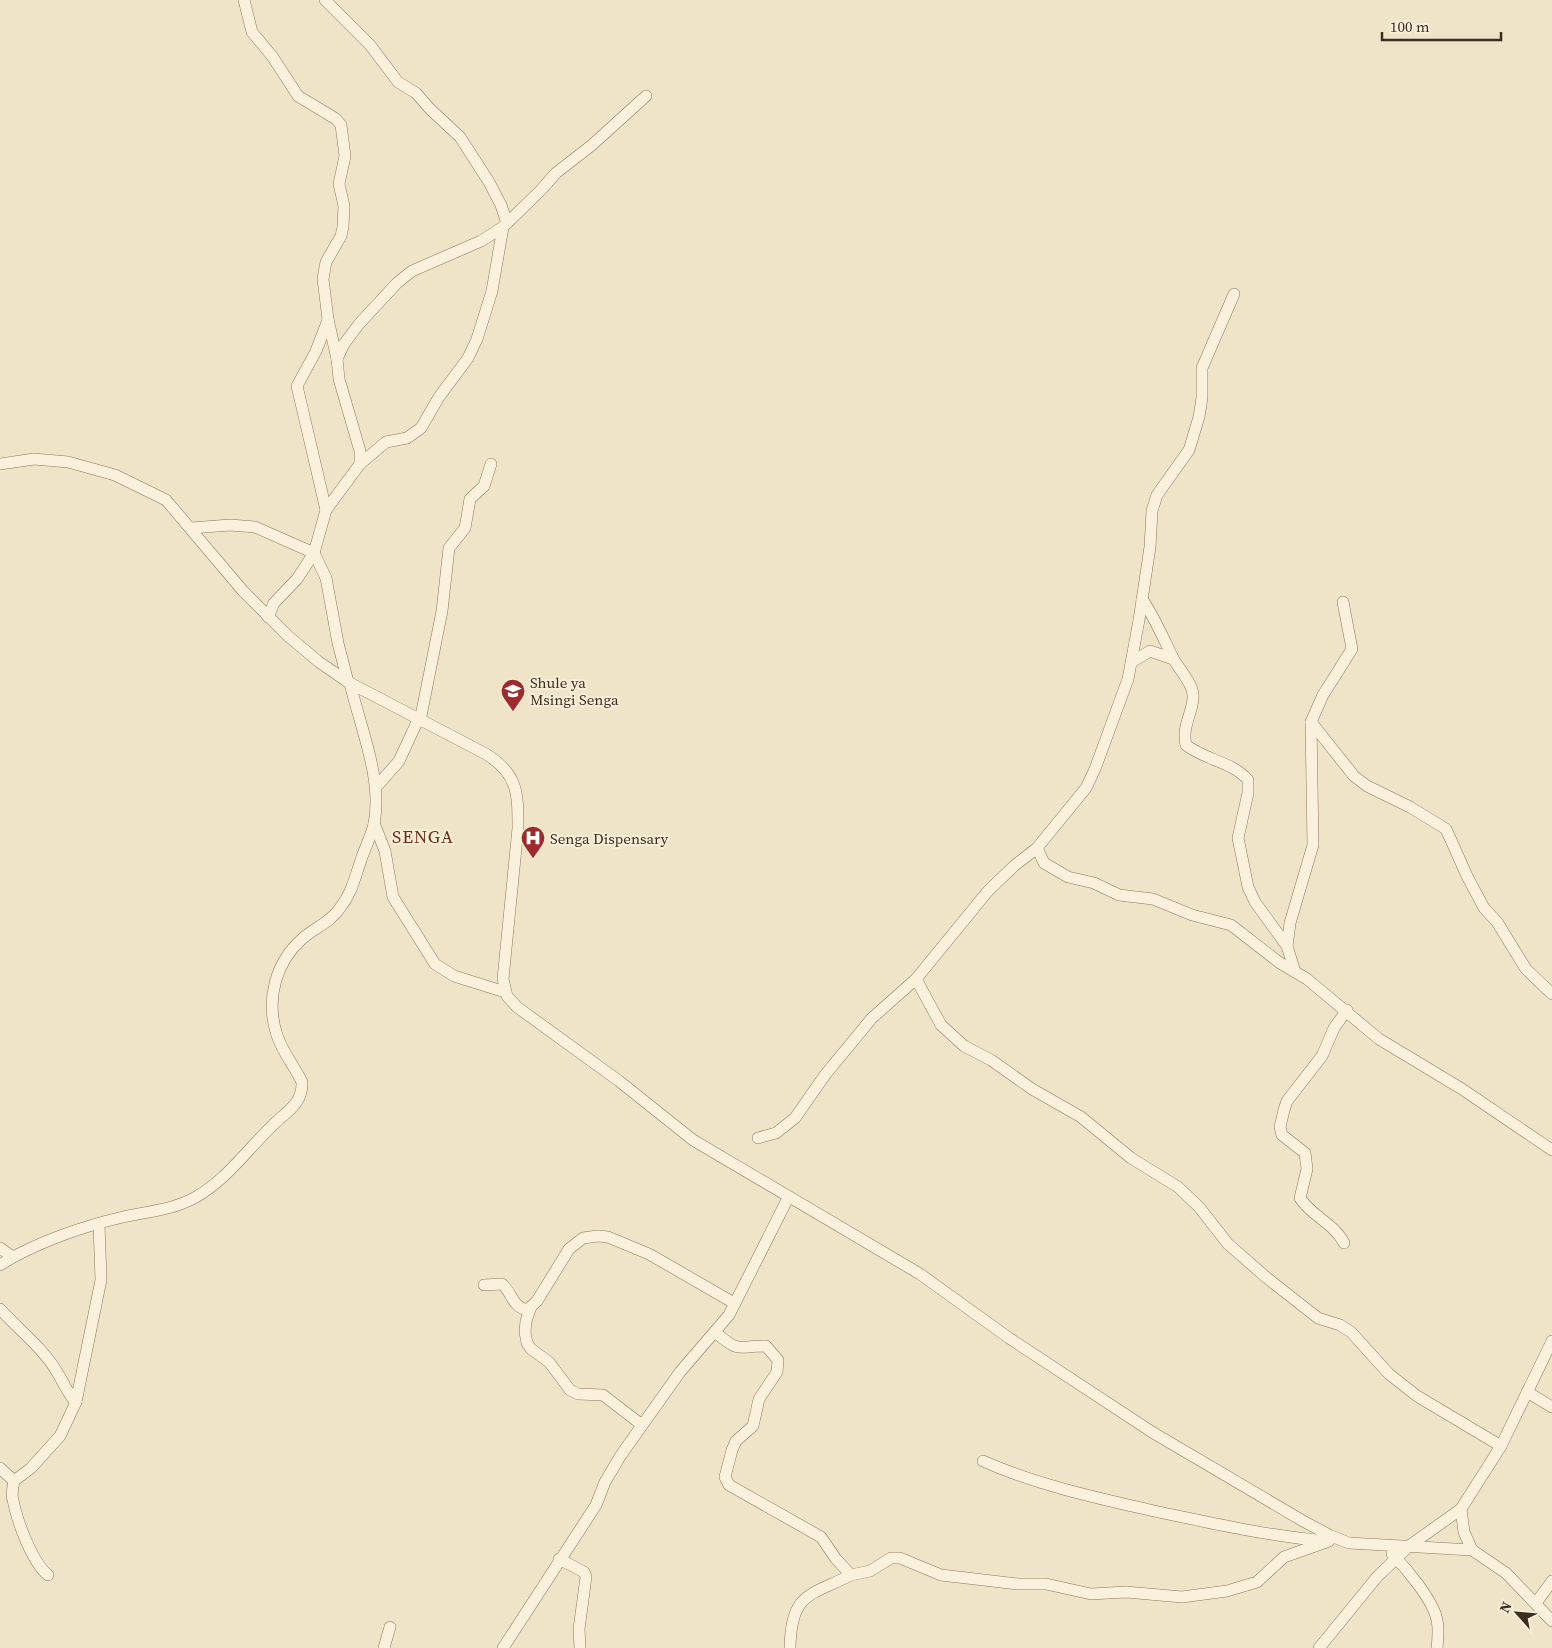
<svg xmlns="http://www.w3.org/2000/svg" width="1552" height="1648" viewBox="0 0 1552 1648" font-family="'Source Serif 4',serif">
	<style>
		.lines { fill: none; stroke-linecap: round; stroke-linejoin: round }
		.minor-casing { stroke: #8d765c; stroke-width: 12 }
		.minor { stroke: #faf1dc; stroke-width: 11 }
		.labels { text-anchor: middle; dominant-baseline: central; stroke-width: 4; stroke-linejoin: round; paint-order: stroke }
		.poi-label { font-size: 15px; fill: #3d2e20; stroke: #f7eed8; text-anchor: start }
		.quarter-label { font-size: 18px; letter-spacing: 1px; fill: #6b2e1e; stroke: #f7eed8 }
	</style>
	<rect width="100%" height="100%" fill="#f0e4c8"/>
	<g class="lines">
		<defs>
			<g id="minor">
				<polyline points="244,0 252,32 272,56 298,96 336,119 341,125 345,156 339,184 344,206 343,227 341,236 326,262 323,279 328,319 337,359"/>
				<polyline points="325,0 370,45 398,82 416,93 430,109 460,137 489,182 501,205 507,223"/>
				<path d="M0,464L34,459L68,462L115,475L166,500L243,591L288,636L319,662L348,682L486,754C518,774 518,793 518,828L503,979L507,996L517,1007L619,1081L693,1140L920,1274L1009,1338L1152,1432L1303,1521L1331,1536L1349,1543L1472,1550L1506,1573L1552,1621"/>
				<polyline points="360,464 386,442 407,438 421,428 439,397 468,358 477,339 492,291 503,227"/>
				<polyline points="326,510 297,386 316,351 328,320"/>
				<polyline points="191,528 230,525 255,527 314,553 326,578 338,643 348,682"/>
				<path d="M1142,599C1155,618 1163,638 1173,658C1179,670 1195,685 1193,699C1191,716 1182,727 1186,745C1205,760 1233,762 1248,780V793L1238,838L1248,887L1255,902L1287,946"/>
				<polyline points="268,617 274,603 297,579 314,553 326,510 360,464 360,451 339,379 337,359 344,344 359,324 397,283 412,271 481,241 503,227 541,190 556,173 592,145 646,96"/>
				<polyline points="1132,662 1150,651 1173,659"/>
				<polyline points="420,721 442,611 449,548 465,528 470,499 484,486 491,464"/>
				<polyline points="1311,722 1354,776 1367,786 1410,807 1446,829 1467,876 1484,908 1497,922 1526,969 1552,994"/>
				<polyline points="377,786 399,761 418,720"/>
				<polyline points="374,823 385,851 393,897 435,964 454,976 505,992"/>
				<polyline points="1037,848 1044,863 1068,877 1094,883 1119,895 1153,899 1192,915 1231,925 1280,963 1307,979 1379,1039 1462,1089 1552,1150"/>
				<polyline points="1295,972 1287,946 1290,923 1313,845 1311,722 1323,695 1352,649 1343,602"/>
				<polyline points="916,979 941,1025 964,1046 991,1060 1032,1089 1081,1117 1131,1158 1178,1187 1199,1207 1228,1244 1267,1278 1318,1318 1340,1325 1351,1332 1389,1374 1417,1396 1501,1446"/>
				<polyline points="758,1138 776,1133 795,1118 825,1075 872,1018 916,979 988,891 1014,866 1037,848 1086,788 1095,769 1128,679 1139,620 1150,547 1152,511 1157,495 1189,450 1199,417 1202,398 1202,368 1234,294"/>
				<path d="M1344,1243C1334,1223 1311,1216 1300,1198L1307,1169L1305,1153L1282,1135L1280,1127L1284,1110L1287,1101L1322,1056L1334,1028L1347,1010"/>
				<polyline points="0,1248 13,1257"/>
				<path d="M0,1265C34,1243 84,1226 123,1217C149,1211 173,1210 196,1197C226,1180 247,1150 271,1127C284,1113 303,1105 302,1082C294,1065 281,1051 276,1032C266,998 276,962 302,939C315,927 330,923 340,908C352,893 355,877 361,860C365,848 371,836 374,824C383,779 360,727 350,683"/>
				<path d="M484,1285L502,1284C512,1292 512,1307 527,1310L537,1301L569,1249L583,1238L598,1236L608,1237L649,1254L734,1303"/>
				<polyline points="531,1307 526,1321 525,1332 527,1343 531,1349 549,1362 570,1390 578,1394 603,1395 642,1425"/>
				<path d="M0,1309C19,1330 43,1348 57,1372C64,1383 67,1393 76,1402"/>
				<path d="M715,1332C741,1354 735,1346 766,1346L778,1360L777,1372L759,1399L753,1426L736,1441L732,1450L725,1477L729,1485L821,1537L836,1559L851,1575L870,1571L891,1558H900L941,1575L1018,1584H1046L1091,1594L1126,1592L1182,1597L1227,1591L1257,1582L1284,1557L1329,1541"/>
				<polyline points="1527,1392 1552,1407"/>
				<path d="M983,1461C1037,1485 1097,1498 1154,1511C1211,1523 1268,1536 1326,1541"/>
				<polyline points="0,1468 14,1481"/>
				<polyline points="1461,1509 1464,1532 1472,1550"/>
				<path d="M1392,1554C1407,1569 1433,1600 1437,1620C1439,1629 1438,1639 1437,1648"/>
				<polyline points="559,1559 584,1572 586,1577 579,1629 580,1648"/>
				<path d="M48,1575C32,1562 17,1521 13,1500C11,1494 13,1487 14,1481L31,1468L60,1436L76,1402L101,1280L99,1224"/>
				<polyline points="1536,1603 1552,1581"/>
				<polyline points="384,1648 390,1627"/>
				<polyline points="503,1648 596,1505 605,1482 621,1455 680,1372 729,1315 788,1198"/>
				<path d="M790,1648C791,1593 809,1596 851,1575"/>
				<polyline points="1319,1648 1377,1577 1409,1546 1461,1509 1501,1446 1552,1341"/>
			</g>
		</defs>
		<use href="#minor" class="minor-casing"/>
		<use href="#minor" class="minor"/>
	</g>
	<defs>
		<symbol id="school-pin" viewBox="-11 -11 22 30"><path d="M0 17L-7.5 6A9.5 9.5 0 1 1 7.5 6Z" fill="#9e2a2b" stroke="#f7eed8"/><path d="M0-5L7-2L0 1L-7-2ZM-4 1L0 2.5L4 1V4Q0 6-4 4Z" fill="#fff"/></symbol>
		<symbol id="hospital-pin" viewBox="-11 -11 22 30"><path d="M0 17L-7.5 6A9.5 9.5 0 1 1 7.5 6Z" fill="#9e2a2b" stroke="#f7eed8"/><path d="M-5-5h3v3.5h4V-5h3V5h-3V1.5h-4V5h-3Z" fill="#fff"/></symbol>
	</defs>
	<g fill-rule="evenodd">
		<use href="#school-pin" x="499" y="677" width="28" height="38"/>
		<use href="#hospital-pin" x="519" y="824" width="28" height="38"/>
	</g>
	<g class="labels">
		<g class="poi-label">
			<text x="530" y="682">Shule ya<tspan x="530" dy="17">Msingi Senga</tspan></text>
			<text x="550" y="838">Senga Dispensary</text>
		</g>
		<g class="quarter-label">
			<text x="423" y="836">SENGA</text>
		</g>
	</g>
	<g transform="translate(1517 1613) rotate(297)" stroke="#f7eed8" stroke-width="4" paint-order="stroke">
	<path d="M0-4L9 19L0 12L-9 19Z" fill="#3d2e20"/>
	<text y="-8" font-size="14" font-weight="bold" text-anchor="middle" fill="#3d2e20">N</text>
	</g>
	<path d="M1382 32v8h119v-8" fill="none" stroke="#3d2e20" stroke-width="2.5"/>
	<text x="1390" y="32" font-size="15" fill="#3d2e20" stroke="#f7eed8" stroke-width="4" paint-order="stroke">100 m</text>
</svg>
